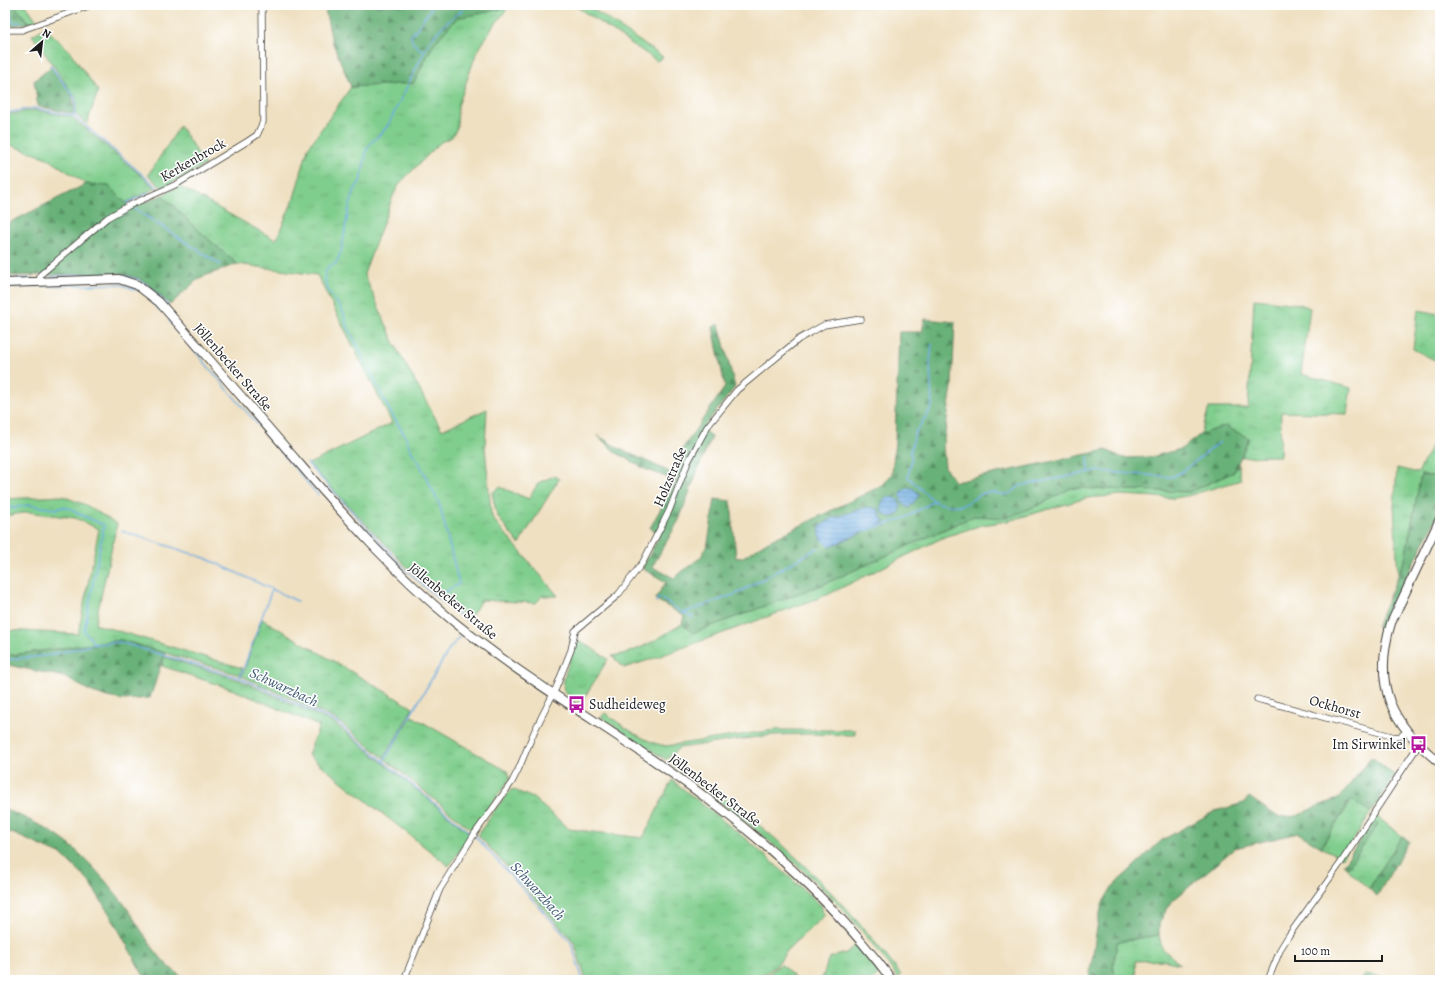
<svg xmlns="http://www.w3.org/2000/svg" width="1445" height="985" viewBox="0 0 1445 985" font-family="Alegreya,serif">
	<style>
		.grass { fill: url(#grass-tufts); stroke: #4e7554 }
		.forest { fill: url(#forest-firs); stroke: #42664a }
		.water { fill: url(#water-rules); stroke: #44647e }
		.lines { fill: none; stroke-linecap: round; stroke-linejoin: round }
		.stream { stroke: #6cace0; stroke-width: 1.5 }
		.street-casing { stroke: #3c3935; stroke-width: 7 }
		.secondary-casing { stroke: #3c3935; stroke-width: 10 }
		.street { stroke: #fff; stroke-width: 5.5 }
		.secondary { stroke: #fff; stroke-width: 8 }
		.labels { text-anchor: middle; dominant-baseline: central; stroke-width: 3; stroke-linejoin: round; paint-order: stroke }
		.street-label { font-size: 14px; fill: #1c1c1c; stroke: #fff }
		.poi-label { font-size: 14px; fill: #1c1c1c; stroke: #fff; text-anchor: start }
		.water-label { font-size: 15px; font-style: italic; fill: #405d74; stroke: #fff }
	</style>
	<defs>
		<pattern id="grass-tufts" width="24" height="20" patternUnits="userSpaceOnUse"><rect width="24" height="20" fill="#80ce8d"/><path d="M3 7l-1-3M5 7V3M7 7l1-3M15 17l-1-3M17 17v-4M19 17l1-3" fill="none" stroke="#6eb079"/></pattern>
		<pattern id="forest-firs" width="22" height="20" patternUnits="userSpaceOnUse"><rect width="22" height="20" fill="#68b178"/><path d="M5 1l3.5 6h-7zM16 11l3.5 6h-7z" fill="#558f62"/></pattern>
		<pattern id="water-rules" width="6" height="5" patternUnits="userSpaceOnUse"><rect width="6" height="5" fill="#6cace0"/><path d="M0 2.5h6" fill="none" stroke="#588bb5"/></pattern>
	</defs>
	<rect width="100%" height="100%" fill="#fff"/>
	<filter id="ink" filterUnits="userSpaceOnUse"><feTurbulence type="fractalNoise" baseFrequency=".025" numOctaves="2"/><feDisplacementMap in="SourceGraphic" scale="8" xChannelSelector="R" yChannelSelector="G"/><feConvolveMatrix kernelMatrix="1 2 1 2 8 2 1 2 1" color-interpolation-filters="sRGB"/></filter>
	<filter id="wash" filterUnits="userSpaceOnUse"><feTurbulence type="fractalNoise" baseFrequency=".012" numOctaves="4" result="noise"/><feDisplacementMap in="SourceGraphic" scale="16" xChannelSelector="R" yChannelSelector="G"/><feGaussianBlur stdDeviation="0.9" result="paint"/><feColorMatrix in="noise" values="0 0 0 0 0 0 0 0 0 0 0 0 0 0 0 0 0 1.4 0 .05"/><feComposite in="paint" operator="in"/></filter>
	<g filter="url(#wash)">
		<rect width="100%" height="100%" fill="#efe0c1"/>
		<g class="grass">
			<polygon points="14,5 26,5 37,21 29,23"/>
			<polygon points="574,5 587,5 663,57 657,61"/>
			<polygon points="508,8 492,28 476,54 458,106 457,128 452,137 441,142 400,183 393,196 364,274 397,349 442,430 487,409 485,447 491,513 493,519 558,596 542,596 536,603 481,600 469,620 406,566 309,464 392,423 317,275 237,264 198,230 162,195 179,186 276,240 294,198 308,148 351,87 413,83 433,45 457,17"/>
			<polygon points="45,28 68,49 98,91 87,124 75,114 77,102 75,97 32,35"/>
			<polygon points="34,110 72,117 156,188 125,203 109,186 86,184 47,158 5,143 5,115"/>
			<polygon points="180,126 205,165 162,188 148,175"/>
			<polygon points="1254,299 1300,304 1310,308 1301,374 1351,388 1347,414 1281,412 1280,456 1241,457 1249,438 1201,434 1209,408 1248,408"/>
			<polygon points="1418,310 1440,314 1440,363 1413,349"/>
			<polygon points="1440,428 1440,478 1421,475 1405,559 1398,574 1394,507 1397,468 1418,473"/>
			<path d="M1238,464L1241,480L1187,496L1173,498L1122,495L1087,498L1008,521L982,525L944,537L827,595L652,659L624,668L612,656C638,653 660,637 682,624L693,633L824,584L974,516H988L1027,509L1041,504L1071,488L1189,492L1234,472Z"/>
			<polygon points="554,476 559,479 519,544 497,516 492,493 500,487 529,499 538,483"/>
			<polygon points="62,496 86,505 117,524 95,624 242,668 240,675 121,640 5,656 5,630 78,634 99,529 75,518 28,512 5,516 5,499"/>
			<polygon points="262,619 413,708 384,758 337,720 242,676"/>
			<path d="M581,641L608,659L581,703C576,700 566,696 564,690C560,681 574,651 577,642Z"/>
			<polygon points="164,657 239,680 334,723 471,834 449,866 308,755 319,726 234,690 162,666"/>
			<path d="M605,713C623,726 643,742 666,746L775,730H855V735L805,734L772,735L679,748L666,760L601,717Z"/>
			<polygon points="412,716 507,771 510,778 473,831 385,759"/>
			<path d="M678,765C715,792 753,818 787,849C829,888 867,930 901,975L898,978C879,952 860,927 838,904C788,853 731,810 674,767Z"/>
			<polygon points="672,780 751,843 822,906 821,910 825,915 790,947 776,966 755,980 586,980 574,942 478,835 493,812 512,789 533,798 569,829 643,838"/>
			<polygon points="1352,800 1371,812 1342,858 1321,847"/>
			<polygon points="1376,816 1402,836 1369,889 1347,869 1378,824 1373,821"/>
			<polygon points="1159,935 1162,948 1180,964 1163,960 1135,961 1136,980 1115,980 1113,969 1117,942"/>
			<path d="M858,943L868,955L878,975L872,980H820C826,974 825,966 829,958L846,953Z"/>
			<polygon points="781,964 797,980 760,980"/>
			<polygon points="1366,974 1396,980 1361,980"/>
		</g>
		<g class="forest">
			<polygon points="5,5 14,5 29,23 5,27"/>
			<polygon points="324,5 512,5 508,8 457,18 433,45 414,83 351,87 332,41"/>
			<path d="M51,67C61,81 79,95 73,114L38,106L34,81Z"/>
			<polygon points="86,184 109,186 131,208 162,195 198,230 237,264 199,278 170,305 148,284 140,279 120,273 5,276 5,225"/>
			<polygon points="925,319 955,322 952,387 943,446 945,467 955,482 1106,450 1123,458 1151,457 1181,449 1201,434 1225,426 1249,438 1234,472 1189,492 1071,488 1041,504 1007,518 974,516 824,584 693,633 682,624 684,616 655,599 666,582 642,568 660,535 650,528 676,481 645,469 615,452 597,435 618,448 674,474 683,448 725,387 713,327 719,324 735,387 702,429 712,437 702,459 679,520 652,567 674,578 701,557 708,543 715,499 731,501 736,558 743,557 767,542 883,485 892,474 895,442 899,332 922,332"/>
			<polygon points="1421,474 1440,478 1440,511 1400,591 1386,621 1381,639 1379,635 1377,625 1405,559"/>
			<polygon points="121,640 165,653 150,698 124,700 107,697 90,691 64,677 8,665 5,672 5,656"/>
			<polygon points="1372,757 1395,776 1371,812 1351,800 1321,847 1298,833 1235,848 1170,903 1159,924 1159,935 1117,942 1113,969 1115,980 1089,980 1097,927 1102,904 1112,887 1162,840 1215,811 1244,803 1249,797 1278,817 1297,816 1315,807 1338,799"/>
			<path d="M5,809C23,817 42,825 59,837C81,852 100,874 117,895C140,922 154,963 188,980H146L111,916L88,880L62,855L5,830Z"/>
			<polygon points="1373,821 1378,824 1347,869 1343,865"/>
			<polygon points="1402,836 1409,841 1377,896 1369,889"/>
		</g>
		<g class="water">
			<path d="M908,488H912L919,493L918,497L909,508C902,504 899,498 901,491Z"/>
			<circle cx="891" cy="507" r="10"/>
			<path d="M868,507L878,509L884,523L829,547C822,541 818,535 820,526L833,518Z"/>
		</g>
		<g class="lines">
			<g class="stream">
				<polyline points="6,5 13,23 21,22"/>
				<path d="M432,5L430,10L411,36L412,42L424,52L388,125C381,136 372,139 367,149L360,182L355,189L349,208L341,252L336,263L327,268C319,287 336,298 344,314C345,316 345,320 346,323L391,413L406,437L410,449L420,464L440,506L459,584L436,597L469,622"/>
				<path d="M424,52C435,29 450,20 469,5"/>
				<polyline points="50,65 75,98 76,105 74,116"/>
				<polyline points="5,113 34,108 74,116 158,188"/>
				<polyline points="127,203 149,193"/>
				<polyline points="135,209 221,265"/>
				<path d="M50,277C75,276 118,269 140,281C151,286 159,297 168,306"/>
				<polyline points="5,279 32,278"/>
				<polyline points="5,287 119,284 138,290"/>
				<polyline points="149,299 160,311"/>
				<polyline points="169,321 318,495"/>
				<polyline points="1088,457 1089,471"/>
				<polyline points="307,463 404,568 436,597"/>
				<path d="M934,501C941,505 957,507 965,504C972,501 978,494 985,493C1001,490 1006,502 1019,486L1095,471L1172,477L1183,471L1220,442"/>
				<polyline points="5,504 12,508 29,505 55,509 63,507 72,509 77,513 104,525 84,631 95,644 119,642 240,678 336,722 472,834"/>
				<polyline points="122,531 205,558 297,601"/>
				<polyline points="865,531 905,518 934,501 908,477 912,457 910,454 915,433 932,407 930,362 932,344"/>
				<polyline points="656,602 659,597 683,613 736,594 818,548"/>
				<polyline points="683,613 693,617"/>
				<polyline points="5,660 50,655 95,644"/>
				<polyline points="240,678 272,589"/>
				<polyline points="383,762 450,648 460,636"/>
				<polyline points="475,836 571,942 583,980"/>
			</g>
		</g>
	</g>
	<g filter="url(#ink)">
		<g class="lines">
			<defs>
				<g id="street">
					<polyline points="5,30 22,30 91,5"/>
					<polyline points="40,282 40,275 107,218 128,206 177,184 248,141 257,135 263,122 262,5"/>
					<polyline points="1257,699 1395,737 1401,736 1406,732"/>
					<polyline points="404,980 440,889 475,833 512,782 519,768 534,732 556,688 571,650 575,631 618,595 643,562 669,511 688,462 707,427 737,390 799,339 824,325 861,319"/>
					<polyline points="1268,980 1281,948 1289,935 1340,864 1418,746"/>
				</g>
				<g id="secondary">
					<path d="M5,283L119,279L137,285L159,302C206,355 252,409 298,462C347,519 395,573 453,621C534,687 626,737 709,800C778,852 840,911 892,980"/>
					<path d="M1440,519L1391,623C1372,686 1391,724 1440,763"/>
				</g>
			</defs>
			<use href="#street" class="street-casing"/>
			<use href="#secondary" class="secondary-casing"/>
			<use href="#street" class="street"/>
			<use href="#secondary" class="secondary"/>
		</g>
	</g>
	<defs>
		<symbol id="bus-bare" viewBox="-9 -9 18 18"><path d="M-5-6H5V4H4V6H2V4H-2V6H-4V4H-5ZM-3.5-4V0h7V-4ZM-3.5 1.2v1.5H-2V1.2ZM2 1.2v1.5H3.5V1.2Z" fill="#b5179e" stroke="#fff" stroke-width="2.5" paint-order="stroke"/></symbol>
	</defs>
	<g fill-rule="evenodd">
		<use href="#bus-bare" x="564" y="692" width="25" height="25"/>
		<use href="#bus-bare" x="1406" y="732" width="25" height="25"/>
	</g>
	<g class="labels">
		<g class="street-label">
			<text transform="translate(193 160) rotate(-30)">Kerkenbrock</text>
			<text transform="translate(233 367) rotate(49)">Jöllenbecker Straße</text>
			<text transform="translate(670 477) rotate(-67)">Holzstraße</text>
			<text transform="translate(453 601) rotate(40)">Jöllenbecker Straße</text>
			<text transform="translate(1335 707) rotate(16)">Ockhorst</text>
			<text transform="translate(715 790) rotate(37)">Jöllenbecker Straße</text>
		</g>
		<g class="poi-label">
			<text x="589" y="704">Sudheideweg</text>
			<text x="1406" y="744" text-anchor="end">Im Sirwinkel</text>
		</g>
		<g class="water-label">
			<text transform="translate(284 687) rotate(25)">Schwarzbach</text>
			<text transform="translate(538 891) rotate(48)">Schwarzbach</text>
		</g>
	</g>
	<rect width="1445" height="985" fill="none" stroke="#fff" stroke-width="20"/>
	<g transform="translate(42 42) rotate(28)" stroke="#ffffff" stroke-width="3" paint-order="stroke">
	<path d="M0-3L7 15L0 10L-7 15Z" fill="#1c1c1c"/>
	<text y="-6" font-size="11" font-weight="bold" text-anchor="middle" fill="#1c1c1c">N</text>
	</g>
	<path d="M1295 955v6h87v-6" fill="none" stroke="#1c1c1c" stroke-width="2"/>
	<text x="1301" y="955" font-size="12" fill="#1c1c1c" stroke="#ffffff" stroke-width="3" paint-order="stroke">100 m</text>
</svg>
